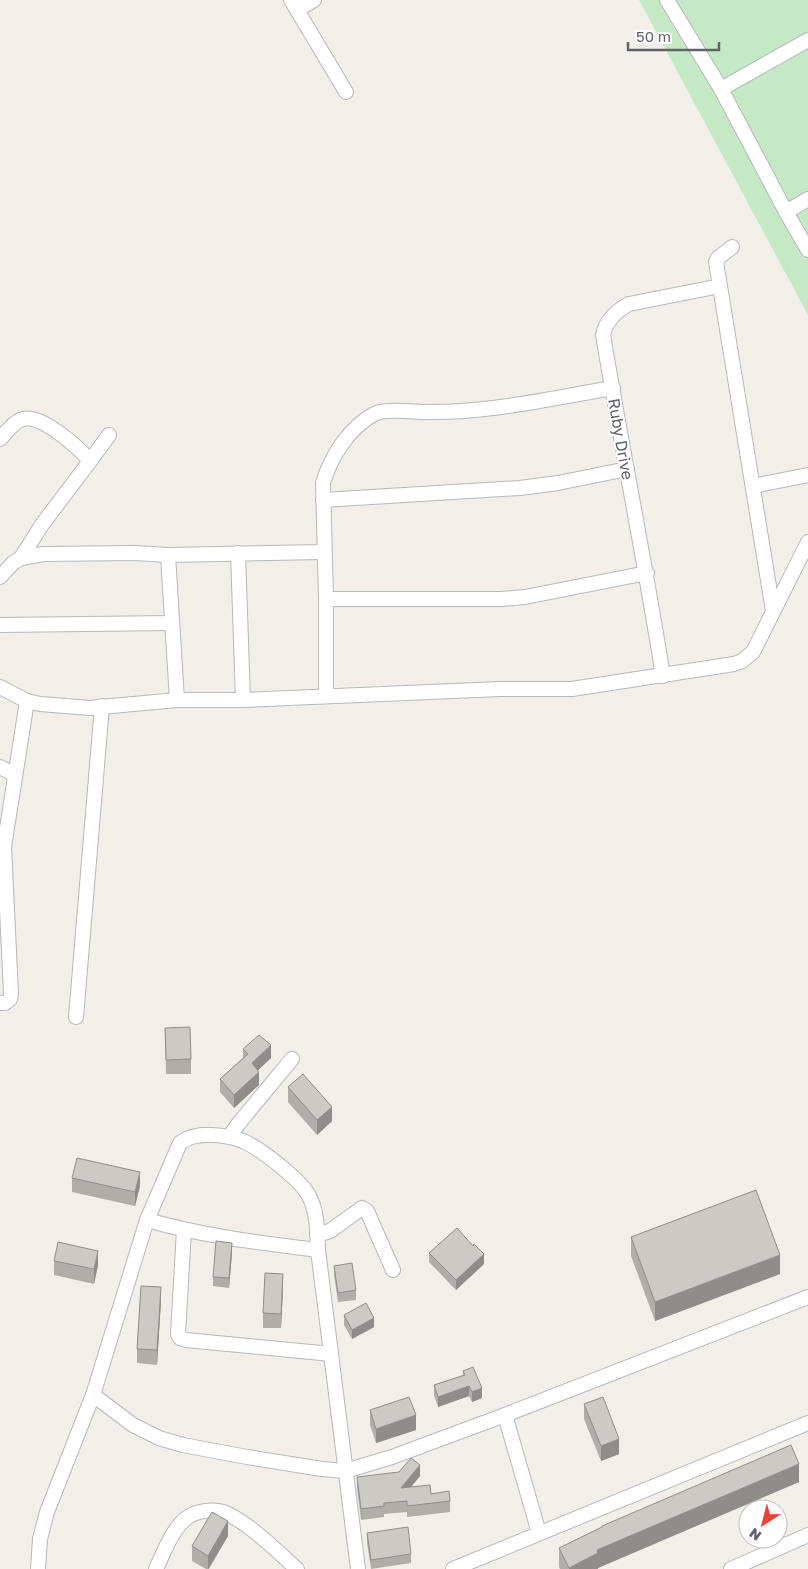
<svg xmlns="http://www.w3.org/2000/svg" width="808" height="1569" viewBox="0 0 808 1569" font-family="'Golos Text',sans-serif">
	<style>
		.green { fill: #c5e8c5 }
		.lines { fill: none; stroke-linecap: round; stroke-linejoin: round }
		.minor-casing { stroke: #b5b8bc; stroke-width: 16 }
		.minor { stroke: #fff; stroke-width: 14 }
		.wall { fill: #afaea9 }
		.shaded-wall { fill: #8f8d8a }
		.building { fill: #cccac5; stroke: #8f8d8a }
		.labels { text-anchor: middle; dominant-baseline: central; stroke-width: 4; stroke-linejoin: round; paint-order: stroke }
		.street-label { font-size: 16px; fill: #5f6368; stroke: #fff }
	</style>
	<rect width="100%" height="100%" fill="#f1efe8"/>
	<polygon class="green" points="639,0 808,0 808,315"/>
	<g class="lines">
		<defs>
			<g id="minor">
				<polyline points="291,0 346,92"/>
				<polyline points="667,0 721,89 786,212 808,250"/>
				<polyline points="297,10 314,0"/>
				<polyline points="721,89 808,40"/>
				<polyline points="786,212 808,199"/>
				<polyline points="732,247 718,258 716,262 773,611"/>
				<path d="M0,439C6,433 14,421 23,419C42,414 79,448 90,461L41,526L21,558"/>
				<polyline points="90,461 109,435"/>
				<polyline points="753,486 808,475"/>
				<polyline points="323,500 520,488 558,483 627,469"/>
				<polyline points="238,553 243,700"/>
				<polyline points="168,555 177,700"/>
				<polyline points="0,577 13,563 21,558 44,554 135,553 168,555 324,552"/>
				<polyline points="326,599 501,599 525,597 647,573"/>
				<polyline points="0,625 172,623"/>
				<path d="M663,676C645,562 622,449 603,335C606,320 616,311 629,304L720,286"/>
				<polyline points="0,687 27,701 40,704 90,708 177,700 243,700 500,689 572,689 734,664 742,661 753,652 808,542"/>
				<path d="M326,696V599L323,483C331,456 349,428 374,414C385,408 414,412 427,412C489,413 552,398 613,388"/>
				<polyline points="0,767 15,775"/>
				<polyline points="0,1003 5,1003 10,999 11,993 4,847 27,701"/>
				<polyline points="76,1017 102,706"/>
				<polyline points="229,1137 239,1123 292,1059"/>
				<path d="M147,1220C203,1236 260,1243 318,1250"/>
				<polyline points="184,1230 178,1334 180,1338 186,1340 331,1354"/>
				<polyline points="317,1235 330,1231 362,1208 367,1211 393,1270"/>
				<polyline points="93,1395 133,1425 159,1438 183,1445 247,1457 322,1469 345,1471 392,1457 505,1415 808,1297"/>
				<polyline points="505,1415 539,1533"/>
				<path d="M38,1569L40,1539L47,1512L93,1395L147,1220L180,1143C195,1131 225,1134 243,1141C261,1149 298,1178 308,1194C318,1212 317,1231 318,1250L358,1569"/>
				<path d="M156,1569C164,1552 171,1532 185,1519C196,1510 215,1508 228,1514C252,1526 277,1551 297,1569"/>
				<polyline points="453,1569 808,1423"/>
				<polyline points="731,1569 808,1535"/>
			</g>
		</defs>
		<use href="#minor" class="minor-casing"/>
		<use href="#minor" class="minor"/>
	</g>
	<g class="wall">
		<polygon points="165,1028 191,1059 191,1074 166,1074"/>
		<polygon points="243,1049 271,1058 258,1070 259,1085 234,1108 220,1092 220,1079 243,1058"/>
		<polygon points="288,1087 332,1121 317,1135 288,1102"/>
		<polygon points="72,1178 140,1186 135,1206 72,1192"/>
		<polygon points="631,1237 780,1274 655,1321 631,1256"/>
		<polygon points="232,1253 229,1288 213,1286 213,1277"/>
		<polygon points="429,1253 484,1264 456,1290 429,1262"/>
		<polygon points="54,1261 98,1265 94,1284 54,1275"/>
		<polygon points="334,1266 356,1290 356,1300 338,1302 334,1275"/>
		<polygon points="283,1289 281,1328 263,1328 263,1313"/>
		<polygon points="161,1301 157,1365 137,1363 137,1349"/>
		<polygon points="344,1315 374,1327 352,1339 344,1325"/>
		<polygon points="463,1371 482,1398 472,1402 469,1396 438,1407 434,1395 434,1385 463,1375"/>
		<polygon points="584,1404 619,1454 601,1461 584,1419"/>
		<polygon points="370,1410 416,1430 376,1443 370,1425"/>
		<polygon points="420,1476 411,1487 450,1501 450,1512 407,1517 407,1512 384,1514 384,1517 361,1520 357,1488 357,1477"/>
		<polygon points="799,1482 598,1568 598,1569 560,1569 559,1567 559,1548 602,1527 602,1526"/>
		<polygon points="367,1533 411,1554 411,1563 371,1569 367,1543"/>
		<polygon points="228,1536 209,1569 206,1569 192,1561 192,1546"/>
	</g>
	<g class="shaded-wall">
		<polygon points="271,1045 271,1058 252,1076 252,1063"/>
		<polygon points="259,1072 259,1085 234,1108 234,1095"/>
		<polygon points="332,1107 332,1121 317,1135 317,1120"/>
		<polygon points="140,1172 140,1186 135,1206 135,1192"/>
		<polygon points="232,1243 232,1253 229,1288 229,1278"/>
		<polygon points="98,1251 98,1265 94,1284 94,1269"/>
		<polygon points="484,1254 484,1264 456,1290 456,1280"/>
		<polygon points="780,1255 780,1274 655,1321 655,1302"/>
		<polygon points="283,1274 283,1289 281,1328 281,1314"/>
		<polygon points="161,1287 161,1301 157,1365 157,1350"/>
		<polygon points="374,1318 374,1327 352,1339 352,1330"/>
		<polygon points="469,1386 469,1396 438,1407 438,1397"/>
		<polygon points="482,1388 482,1398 472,1402 472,1392"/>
		<polygon points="416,1415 416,1430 376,1443 376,1429"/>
		<polygon points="619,1439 619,1454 601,1461 601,1446"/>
		<polygon points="799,1464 799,1482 598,1568 598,1569 569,1569 569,1568 597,1550"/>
		<polygon points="420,1465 420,1476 401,1499 401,1488"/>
		<polygon points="228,1521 228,1536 208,1569 208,1556"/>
	</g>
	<g class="building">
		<polygon points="190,1027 191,1059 166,1060 165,1028"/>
		<polygon points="259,1035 271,1045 252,1063 259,1072 234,1095 220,1079 248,1054 243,1049"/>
		<polygon points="303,1074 332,1107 317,1120 288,1087"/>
		<polygon points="77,1158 140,1172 135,1192 72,1178"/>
		<polygon points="756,1190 780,1255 655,1302 631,1237"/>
		<polygon points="457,1228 473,1246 474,1244 484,1254 456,1280 429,1253"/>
		<polygon points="216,1241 232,1243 229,1278 213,1277"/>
		<polygon points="58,1242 98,1251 94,1269 54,1261"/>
		<polygon points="352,1263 356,1290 338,1293 334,1266"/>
		<polygon points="265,1273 283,1274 281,1314 263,1313"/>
		<polygon points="141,1286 161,1287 157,1350 137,1349"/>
		<polygon points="366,1303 374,1318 352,1330 344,1315"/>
		<polygon points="473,1367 482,1388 472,1392 469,1386 438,1397 434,1385 465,1375 463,1371"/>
		<polygon points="409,1397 416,1415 376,1429 370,1410"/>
		<polygon points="603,1397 619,1439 601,1446 584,1404"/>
		<polygon points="791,1445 799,1464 597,1550 598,1553 569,1568 559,1548 602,1527 602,1526"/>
		<polygon points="411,1458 420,1465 401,1488 430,1485 431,1494 449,1491 450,1501 407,1506 407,1501 384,1503 384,1506 361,1509 357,1477 399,1472"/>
		<polygon points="212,1512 228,1521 208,1556 192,1546"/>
		<polygon points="408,1527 411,1554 371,1560 367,1533"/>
	</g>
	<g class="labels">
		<g class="street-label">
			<text transform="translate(621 439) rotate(80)">Ruby Drive</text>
		</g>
	</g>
	<g transform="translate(763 1524) rotate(216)"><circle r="24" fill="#ffffff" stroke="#bfc1c3"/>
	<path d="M0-4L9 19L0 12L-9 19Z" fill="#ea4335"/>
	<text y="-8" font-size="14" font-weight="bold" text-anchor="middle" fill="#5f6368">N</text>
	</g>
	<path d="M628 42v8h91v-8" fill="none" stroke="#5f6368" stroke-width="2.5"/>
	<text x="636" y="42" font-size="15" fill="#5f6368" stroke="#ffffff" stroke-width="4" paint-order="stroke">50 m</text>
</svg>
